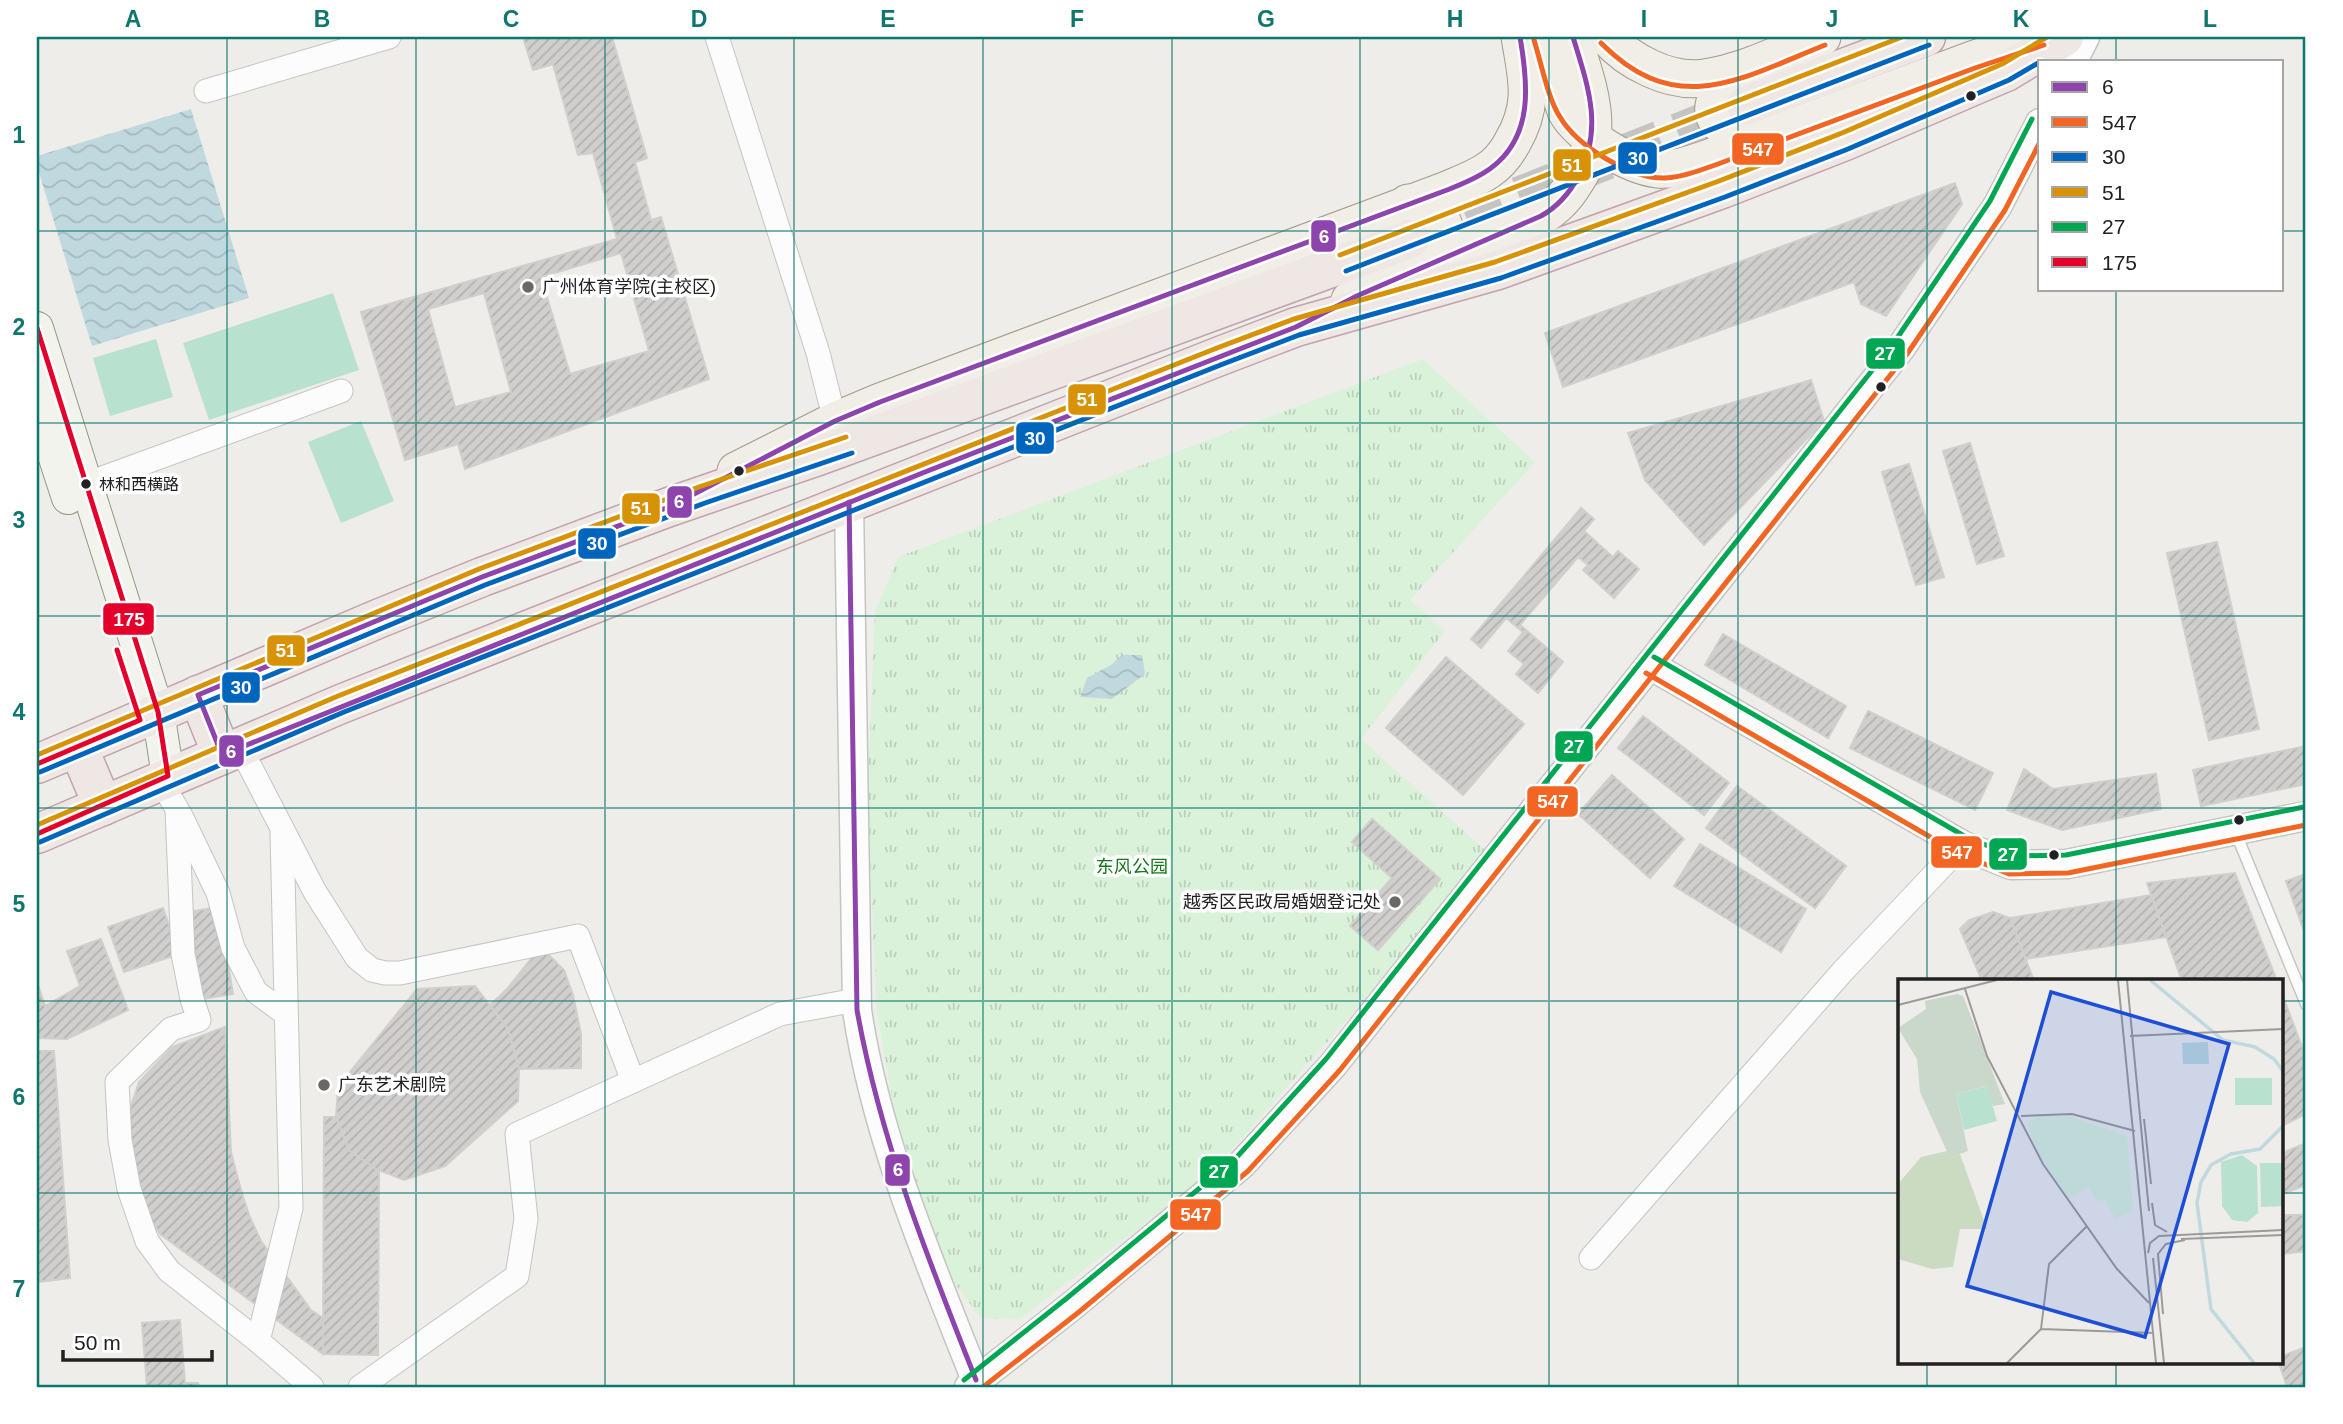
<svg xmlns="http://www.w3.org/2000/svg" width="2343" height="1424" viewBox="0 0 2343 1424" font-family="Helvetica,'Noto Sans SC',sans-serif">
	<style>
		.park { fill: url(#park-tufts) }
		.pitch { fill: #b9e1d0 }
		.water { fill: url(#water-waves) }
		.building { fill: url(#building-hatch); stroke: #d1cfcc; stroke-width: 2; fill-rule: evenodd }
		.lines { fill: none; stroke-linecap: round; stroke-linejoin: round }
		.trunk-tunnel { stroke: #c5c4c2; stroke-width: 38; stroke-dasharray: 38 19; stroke-linecap: butt }
		.service-casing { stroke: #c4c4c2; stroke-width: 13 }
		.minor-casing { stroke: #c4c4c2; stroke-width: 25 }
		.tertiary-casing { stroke: #c4c4c2; stroke-width: 31 }
		.secondary-casing { stroke: #959783; stroke-width: 34 }
		.primary-casing { stroke: #a39a88; stroke-width: 39 }
		.trunk-casing { stroke: #c1a3ac; stroke-width: 41 }
		.service { stroke: #fcfcfc; stroke-width: 10 }
		.minor { stroke: #fcfcfc; stroke-width: 23 }
		.tertiary { stroke: #fcfcfc; stroke-width: 28 }
		.secondary { stroke: #f3f3ed; stroke-width: 32 }
		.primary { stroke: #f1ede7; stroke-width: 37 }
		.trunk { stroke: #eee7e4; stroke-width: 38 }
		.bus-1-casing { stroke: #fff; stroke-width: 10 }
		.bus-2-casing { stroke: #fff; stroke-width: 10 }
		.bus-3-casing { stroke: #fff; stroke-width: 10 }
		.bus-4-casing { stroke: #fff; stroke-width: 10 }
		.bus-5-casing { stroke: #fff; stroke-width: 10 }
		.bus-6-casing { stroke: #fff; stroke-width: 10 }
		.bus-1 { stroke: #8e44ad; stroke-width: 5 }
		.bus-2 { stroke: #f26522; stroke-width: 5 }
		.bus-3 { stroke: #0065bd; stroke-width: 5 }
		.bus-4 { stroke: #d79205; stroke-width: 5 }
		.bus-5 { stroke: #00a651; stroke-width: 5 }
		.bus-6 { stroke: #e4002b; stroke-width: 5 }
		.grid { fill: none; stroke: #0f766e; stroke-width: 2; stroke-opacity: 0.55 }
		.bus-dot { fill: #212121; stroke: #fff; stroke-width: 2.5 }
		.poi-dot { fill: #696867; stroke: #fff; stroke-width: 2.5 }
		.labels { text-anchor: middle; dominant-baseline: central; stroke-width: 7; stroke-linejoin: round; paint-order: stroke }
		.bus-label { font-size: 16px; fill: #212121; stroke: #fff; text-anchor: start }
		.poi-label { font-size: 18px; fill: #212121; stroke: #fff; text-anchor: start }
		.park-label { font-size: 18px; fill: #15781d; stroke: #fff }
		.inset-river { fill: none; stroke: #c0d9df; stroke-width: 3.5 }
		.inset-road { fill: none; stroke: #9c9b9a; stroke-width: 2 }
		.view { fill: #1d4ed8; fill-opacity: 0.15; stroke: #1d4ed8; stroke-width: 3.5 }
		.inset-edge { fill: none; stroke: #212121; stroke-width: 3.5 }
		.line-badge { stroke: #fff; stroke-width: 2.5 }
		.badge-label { font-size: 19px; text-anchor: middle; font-weight: bold; fill: #fff }
		.neatline { fill: none; stroke: #0f766e; stroke-width: 2.5 }
		.grid-label { font-size: 23px; text-anchor: middle; font-weight: bold; fill: #0f766e }
	</style>
	<defs>
		<pattern id="park-tufts" width="24" height="20" patternUnits="userSpaceOnUse" patternTransform="scale(1.75)"><rect width="24" height="20" fill="#daf2da"/><path d="M3 7l-1-3M5 7V3M7 7l1-3M15 17l-1-3M17 17v-4M19 17l1-3" fill="none" stroke="#bbcfbb"/></pattern>
		<pattern id="water-waves" width="16" height="10" patternUnits="userSpaceOnUse" patternTransform="scale(1.75)"><rect width="16" height="10" fill="#c0d9df"/><path d="M0 5q4-4 8 0t8 0" fill="none" stroke="#a5babf"/></pattern>
		<pattern id="building-hatch" width="6" height="6" patternUnits="userSpaceOnUse" patternTransform="scale(1.75)"><rect width="6" height="6" fill="#d1cfcd"/><path d="M-1 1l2-2M0 6l6-6M5 7l2-2" fill="none" stroke="#b3b1b0"/></pattern>
	</defs>
	<rect width="100%" height="100%" fill="#eeedea"/>
	<polygon class="park" points="1423,359 1535,462 1410,600 1445,631 1361,739 1485,850 1390,971 1215,1169 1020,1319 981,1318 938,1262 902,1153 877,1013 867,804 875,612 898,557"/>
	<g class="pitch">
		<polygon points="333,293 359,370 209,420 183,343"/>
		<polygon points="156,339 173,397 110,416 93,358"/>
		<polygon points="361,421 394,501 341,523 308,442"/>
	</g>
	<g class="water">
		<polygon points="191,109 249,298 92,346 37,166 37,156"/>
		<polygon points="1122,655 1142,655 1145,674 1112,699 1080,697 1087,678 1111,665"/>
	</g>
	<g class="building">
		<path d="M523,37H612L647,158L635,162L651,220L661,217L709,379L465,469L458,444L405,460L361,312L617,239L593,153L578,155L553,64L533,70ZM621,253L649,351L570,374L541,277ZM484,293L511,392L455,407L428,309Z"/>
		<polygon points="1955,183 1962,204 1886,316 1861,304 1854,282 1563,387 1545,333"/>
		<polygon points="1811,380 1824,421 1704,545 1645,480 1628,433"/>
		<polygon points="1970,443 2004,556 1977,564 1943,451"/>
		<polygon points="1909,464 1944,577 1916,585 1882,472"/>
		<polygon points="1581,508 1594,519 1584,531 1613,557 1618,551 1639,569 1614,598 1583,570 1588,565 1578,557 1520,625 1563,662 1538,693 1516,674 1524,664 1508,651 1523,632 1506,618 1481,648 1471,639"/>
		<polygon points="2217,542 2259,729 2209,740 2167,553"/>
		<polygon points="1723,634 1846,706 1828,738 1705,665"/>
		<polygon points="1446,657 1524,724 1463,795 1386,728"/>
		<polygon points="1868,711 1993,773 1975,810 1850,748"/>
		<polygon points="1643,716 1729,783 1704,815 1618,748"/>
		<polygon points="2306,746 2306,784 2201,806 2193,770"/>
		<polygon points="2024,769 2053,789 2156,774 2161,809 2062,830 2007,810"/>
		<polygon points="1612,775 1684,839 1650,878 1578,814"/>
		<polygon points="1737,786 1846,866 1815,908 1706,828"/>
		<polygon points="1372,819 1440,879 1378,950 1350,926 1392,878 1352,842"/>
		<polygon points="1700,844 1806,909 1781,952 1674,886"/>
		<polygon points="2235,873 2277,981 2182,981 2147,883"/>
		<polygon points="2306,874 2306,937 2286,881"/>
		<polygon points="2151,895 2166,937 2026,959 2010,918"/>
		<polygon points="219,907 233,994 202,999 188,912"/>
		<polygon points="163,908 179,954 124,972 108,927"/>
		<polygon points="1993,912 2010,918 2034,981 1982,981 1960,929 1969,920"/>
		<polygon points="101,939 128,1010 67,1039 37,1038 37,982 45,1006 80,986 67,951"/>
		<polygon points="538,950 548,954 564,970 573,995 581,1034 581,1068 519,1069 508,1029 490,1005 507,989"/>
		<polygon points="475,986 508,1029 519,1069 518,1101 445,1166 404,1180 368,1166 349,1150 336,1117 338,1087 417,989"/>
		<polygon points="2282,994 2306,1057 2306,1114 2282,1126"/>
		<polygon points="225,1027 231,1152 241,1190 249,1215 261,1241 311,1310 323,1318 323,1354 160,1234 139,1201 128,1115 139,1082 172,1047"/>
		<polygon points="37,1051 54,1051 70,1278 37,1282"/>
		<polygon points="324,1117 336,1117 349,1150 379,1171 378,1355 323,1354"/>
		<polygon points="2306,1143 2306,1185 2282,1194 2282,1153"/>
		<polygon points="2282,1215 2306,1215 2306,1251 2282,1254"/>
		<polygon points="180,1320 185,1383 198,1383 199,1387 147,1387 142,1323"/>
		<polygon points="2306,1347 2306,1387 2287,1387 2279,1363 2282,1363 2282,1356"/>
	</g>
	<g class="lines">
		<polyline class="trunk-tunnel" points="1413,238 1746,105"/>
		<defs>
			<polyline id="service" points="2235,831 2306,1004"/>
			<g id="minor">
				<polyline points="717,37 818,353 835,421"/>
				<polyline points="206,91 389,37"/>
				<polyline points="86,484 341,391"/>
				<polyline points="240,747 315,892 357,958 372,970 385,973 400,973 578,936 633,1081"/>
				<polyline points="160,780 177,809 183,954 192,999 199,1020 171,1029 117,1082 120,1140 129,1189 147,1241 169,1271 258,1341 312,1387"/>
				<polyline points="180,814 218,893 233,948 256,992 286,1014"/>
				<polyline points="1591,1258 1843,971 1962,845"/>
				<polyline points="258,1341 291,1208 282,833"/>
				<polyline points="360,1387 517,1276 526,1219 517,1134 780,1014 856,1000"/>
			</g>
			<g id="tertiary">
				<polyline points="2073,61 2085,37"/>
				<path d="M849,502L857,1010C876,1138 929,1261 976,1380"/>
				<polyline points="1650,665 1962,845 2011,865 2067,864 2306,816"/>
				<polyline points="969,1387 1073,1305 1242,1164 1333,1065 1900,349 1998,205 2040,123"/>
			</g>
			<g id="secondary">
				<polyline points="37,328 158,712 168,776"/>
				<polyline points="37,403 68,498"/>
			</g>
			<g id="primary">
				<path d="M1542,37L1566,111C1580,136 1628,165 1657,169C1676,171 1697,162 1715,156L1972,60L2041,37"/>
				<path d="M1607,37C1629,62 1670,83 1704,78C1744,73 1784,51 1822,37"/>
				<path d="M1735,71C1699,110 1709,132 1761,139"/>
				<path d="M1408,203C1432,206 1444,212 1446,238L1429,264"/>
				<path d="M1350,300L1541,216C1556,208 1566,197 1575,182C1608,133 1588,88 1573,37"/>
				<path d="M736,471L835,421L880,402L1447,190C1461,184 1475,179 1487,171C1498,164 1506,154 1512,143C1535,104 1527,79 1520,37"/>
			</g>
			<g id="trunk">
				<polyline points="1746,105 1926,37"/>
				<polyline points="198,695 222,755"/>
				<polyline points="78,747 103,806"/>
				<polyline points="37,764 380,618 482,577 669,507 818,456 1410,239"/>
				<polyline points="37,834 341,704 1220,356 1296,327 1498,270 1722,189 1845,141 1973,86 2006,72 2064,37"/>
			</g>
		</defs>
		<use href="#service" class="service-casing"/>
		<use href="#minor" class="minor-casing"/>
		<use href="#tertiary" class="tertiary-casing"/>
		<use href="#secondary" class="secondary-casing"/>
		<use href="#primary" class="primary-casing"/>
		<use href="#trunk" class="trunk-casing"/>
		<use href="#service" class="service"/>
		<use href="#minor" class="minor"/>
		<use href="#tertiary" class="tertiary"/>
		<use href="#secondary" class="secondary"/>
		<use href="#primary" class="primary"/>
		<use href="#trunk" class="trunk"/>
		<defs>
			<g id="bus-1">
				<path d="M1520,37C1528,83 1534,136 1491,168C1478,178 1462,184 1447,190L880,402L835,421L669,507L482,577L198,695L222,755L925,472L1296,327L1359,295L1541,216C1557,207 1569,194 1578,177C1604,129 1588,86 1573,37"/>
				<path d="M849,502L857,1010C880,1139 928,1259 976,1380"/>
			</g>
			<g id="bus-2">
				<path d="M1534,40C1541,62 1548,99 1560,117C1577,146 1631,179 1665,178C1683,177 1701,170 1718,164L1975,68L2044,45"/>
				<path d="M1601,43C1677,120 1742,78 1825,45"/>
				<polyline points="1646,673 1958,853 2009,874 2068,873 2306,825"/>
				<polyline points="983,1387 1079,1312 1248,1171 1340,1070 1907,354 2005,210 2040,142"/>
			</g>
			<g id="bus-3">
				<polyline points="1346,271 1929,45"/>
				<polyline points="40,772 485,585 705,503 852,453"/>
				<polyline points="40,842 344,712 1223,364 1299,335 1501,278 1725,197 1848,149 2009,80 2040,62"/>
			</g>
			<g id="bus-4">
				<polyline points="1340,255 1902,37"/>
				<polyline points="37,755 479,569 699,487 846,437"/>
				<polyline points="37,825 338,696 1217,348 1294,319 1495,262 1719,181 1842,133 2002,64 2047,37"/>
			</g>
			<g id="bus-5">
				<polyline points="1654,657 1966,837 2013,856 2066,855 2304,807"/>
				<polyline points="964,1380 1067,1298 1236,1158 1326,1059 1893,344 1990,201 2032,119"/>
			</g>
			<g id="bus-6">
				<polyline points="37,328 158,712 168,776 37,834"/>
				<polyline points="37,764 140,720 117,650"/>
			</g>
		</defs>
		<use href="#bus-1" class="bus-1-casing"/>
		<use href="#bus-2" class="bus-2-casing"/>
		<use href="#bus-3" class="bus-3-casing"/>
		<use href="#bus-4" class="bus-4-casing"/>
		<use href="#bus-5" class="bus-5-casing"/>
		<use href="#bus-6" class="bus-6-casing"/>
		<use href="#bus-1" class="bus-1"/>
		<use href="#bus-2" class="bus-2"/>
		<use href="#bus-3" class="bus-3"/>
		<use href="#bus-4" class="bus-4"/>
		<use href="#bus-5" class="bus-5"/>
		<use href="#bus-6" class="bus-6"/>
	</g>
	<path class="grid" d="M227,37V1387M416,37V1387M605,37V1387M794,37V1387M983,37V1387M1172,37V1387M1360,37V1387M1549,37V1387M1738,37V1387M1927,37V981M2116,37V61M37,231H2040M2282,231H2306M2116,289V981M37,423H2306M37,616H2306M37,808H2306M37,1001H1900M2282,1001H2306M37,1193H1900M2282,1193H2306M1927,1363V1387M2116,1363V1387"/>
	<g class="bus-dot">
		<circle cx="1971" cy="96" r="6"/>
		<circle cx="1881" cy="387" r="6"/>
		<circle cx="739" cy="471" r="6"/>
		<circle cx="86" cy="484" r="6"/>
		<circle cx="2239" cy="820" r="6"/>
		<circle cx="2054" cy="855" r="6"/>
	</g>
	<g class="poi-dot">
		<circle cx="528" cy="287" r="7"/>
		<circle cx="1395" cy="902" r="7"/>
		<circle cx="324" cy="1085" r="7"/>
	</g>
	<g class="labels">
		<g class="bus-label">
			<text x="99" y="484">林和西横路</text>
		</g>
		<g class="poi-label">
			<text x="542" y="287">广州体育学院(主校区)</text>
			<text x="1381" y="902" text-anchor="end">越秀区民政局婚姻登记处</text>
			<text x="338" y="1085">广东艺术剧院</text>
		</g>
		<g class="park-label">
			<text x="1132" y="867">东风公园</text>
		</g>
	</g>
	<g transform="translate(1898 979)">
		<rect width="385" height="385" fill="#eeedea"/>
		<path d="M49,172L52,179L62,175L89,250H62L55,288L34,290L0,280V205L23,178Z" fill="#cbdbc2"/>
		<path d="M59,15L65,17L107,125L95,127L88,107L58,115L70,172L52,179L22,113L19,80L0,49L28,30L27,22Z" fill="#c9d8ca"/>
		<path d="M140,137L173,138L229,157L235,230L218,240L206,220L200,223L190,208L171,220L141,175L129,145Z" fill="#daf2da"/>
		<path d="M337,99H374V126H337ZM89,107L99,142L66,151L58,115ZM344,176L359,187L360,234L349,243L334,241L324,227L323,183ZM362,184H385V227L363,228Z" fill="#b9e1d0"/>
		<path d="M310,63L311,85H285L284,64Z" fill="#c0d9df"/>
		<path class="inset-river" d="M252,1L325,61L357,68L376,80L385,92M356,384L313,330L299,224L303,203L313,186L333,175L362,170L385,147"/>
		<path class="inset-road" d="M220,1L258,384M229,1L251,232M67,10L89,77L145,185L219,290L251,324M0,26L99,1M232,57L385,50M123,137L174,135L237,152M246,140L253,205M254,224L257,246L269,253M283,260L385,256M250,274L252,264L261,257L385,251M255,279L266,384M265,335L260,275L268,265L287,261M143,350L256,354M109,384L143,350L151,285L189,247"/>
		<path class="view" d="M153,13L331,65L247,358L69,307Z"/>
		<rect width="385" height="385" class="inset-edge"/>
	</g>
	<g class="line-badge">
		<rect x="1731" y="132" width="54" height="34" rx="7" fill="#f26522"/>
		<rect x="1617" y="141" width="41" height="34" rx="7" fill="#0065bd"/>
		<rect x="1552" y="148" width="40" height="34" rx="7" fill="#d79205"/>
		<rect x="1310" y="219" width="27" height="34" rx="7" fill="#8e44ad"/>
		<rect x="1865" y="337" width="41" height="33" rx="7" fill="#00a651"/>
		<rect x="1067" y="383" width="40" height="33" rx="7" fill="#d79205"/>
		<rect x="1015" y="421" width="40" height="34" rx="7" fill="#0065bd"/>
		<rect x="666" y="485" width="27" height="34" rx="7" fill="#8e44ad"/>
		<rect x="621" y="492" width="40" height="33" rx="7" fill="#d79205"/>
		<rect x="577" y="527" width="40" height="33" rx="7" fill="#0065bd"/>
		<rect x="102" y="602" width="53" height="34" rx="7" fill="#e4002b"/>
		<rect x="266" y="634" width="40" height="33" rx="7" fill="#d79205"/>
		<rect x="221" y="671" width="40" height="33" rx="7" fill="#0065bd"/>
		<rect x="1554" y="730" width="40" height="33" rx="7" fill="#00a651"/>
		<rect x="218" y="734" width="27" height="34" rx="7" fill="#8e44ad"/>
		<rect x="1526" y="785" width="53" height="33" rx="7" fill="#f26522"/>
		<rect x="1930" y="835" width="53" height="34" rx="7" fill="#f26522"/>
		<rect x="1988" y="837" width="40" height="34" rx="7" fill="#00a651"/>
		<rect x="884" y="1153" width="27" height="34" rx="7" fill="#8e44ad"/>
		<rect x="1199" y="1155" width="40" height="34" rx="7" fill="#00a651"/>
		<rect x="1169" y="1198" width="53" height="33" rx="7" fill="#f26522"/>
	</g>
	<g class="badge-label">
		<text x="1758" y="156">547</text>
		<text x="1638" y="165">30</text>
		<text x="1572" y="172">51</text>
		<text x="1324" y="243">6</text>
		<text x="1885" y="360">27</text>
		<text x="1087" y="406">51</text>
		<text x="1035" y="445">30</text>
		<text x="679" y="508">6</text>
		<text x="641" y="515">51</text>
		<text x="597" y="550">30</text>
		<text x="129" y="626">175</text>
		<text x="286" y="657">51</text>
		<text x="241" y="694">30</text>
		<text x="1574" y="753">27</text>
		<text x="231" y="758">6</text>
		<text x="1553" y="808">547</text>
		<text x="1957" y="859">547</text>
		<text x="2008" y="861">27</text>
		<text x="898" y="1176">6</text>
		<text x="1219" y="1178">27</text>
		<text x="1196" y="1221">547</text>
	</g>
	<rect width="2343" height="1424" fill="none" stroke="#ffffff" stroke-width="77"/>
	<rect x="2038" y="60" width="245" height="231" fill="#ffffff" stroke="#a6a6a6" stroke-width="2"/>
	<rect x="2052" y="82" width="35" height="10" fill="#8e44ad" stroke="#a6a6a6" stroke-width="2"/>
	<text x="2102" y="94" font-size="21" fill="#212121">6</text>
	<rect x="2052" y="117" width="35" height="10" fill="#f26522" stroke="#a6a6a6" stroke-width="2"/>
	<text x="2102" y="130" font-size="21" fill="#212121">547</text>
	<rect x="2052" y="152" width="35" height="10" fill="#0065bd" stroke="#a6a6a6" stroke-width="2"/>
	<text x="2102" y="164" font-size="21" fill="#212121">30</text>
	<rect x="2052" y="187" width="35" height="10" fill="#d79205" stroke="#a6a6a6" stroke-width="2"/>
	<text x="2102" y="200" font-size="21" fill="#212121">51</text>
	<rect x="2052" y="222" width="35" height="10" fill="#00a651" stroke="#a6a6a6" stroke-width="2"/>
	<text x="2102" y="234" font-size="21" fill="#212121">27</text>
	<rect x="2052" y="257" width="35" height="10" fill="#e4002b" stroke="#a6a6a6" stroke-width="2"/>
	<text x="2102" y="270" font-size="21" fill="#212121">175</text>
	<path d="M63 1350v10h149v-10" fill="none" stroke="#212121" stroke-width="3.5"/>
	<text x="74" y="1350" font-size="21" fill="#212121" stroke="#ffffff" stroke-width="5" paint-order="stroke">50 m</text>
	<rect x="38" y="38" width="2266" height="1348" class="neatline"/>
	<g class="grid-label">
		<text x="133" y="27">A</text>
		<text x="322" y="27">B</text>
		<text x="511" y="27">C</text>
		<text x="699" y="27">D</text>
		<text x="888" y="27">E</text>
		<text x="1077" y="27">F</text>
		<text x="1266" y="27">G</text>
		<text x="1455" y="27">H</text>
		<text x="1644" y="27">I</text>
		<text x="1832" y="27">J</text>
		<text x="2021" y="27">K</text>
		<text x="2210" y="27">L</text>
		<text x="19" y="143">1</text>
		<text x="19" y="335">2</text>
		<text x="19" y="528">3</text>
		<text x="19" y="720">4</text>
		<text x="19" y="912">5</text>
		<text x="19" y="1105">6</text>
		<text x="19" y="1297">7</text>
	</g>
</svg>
